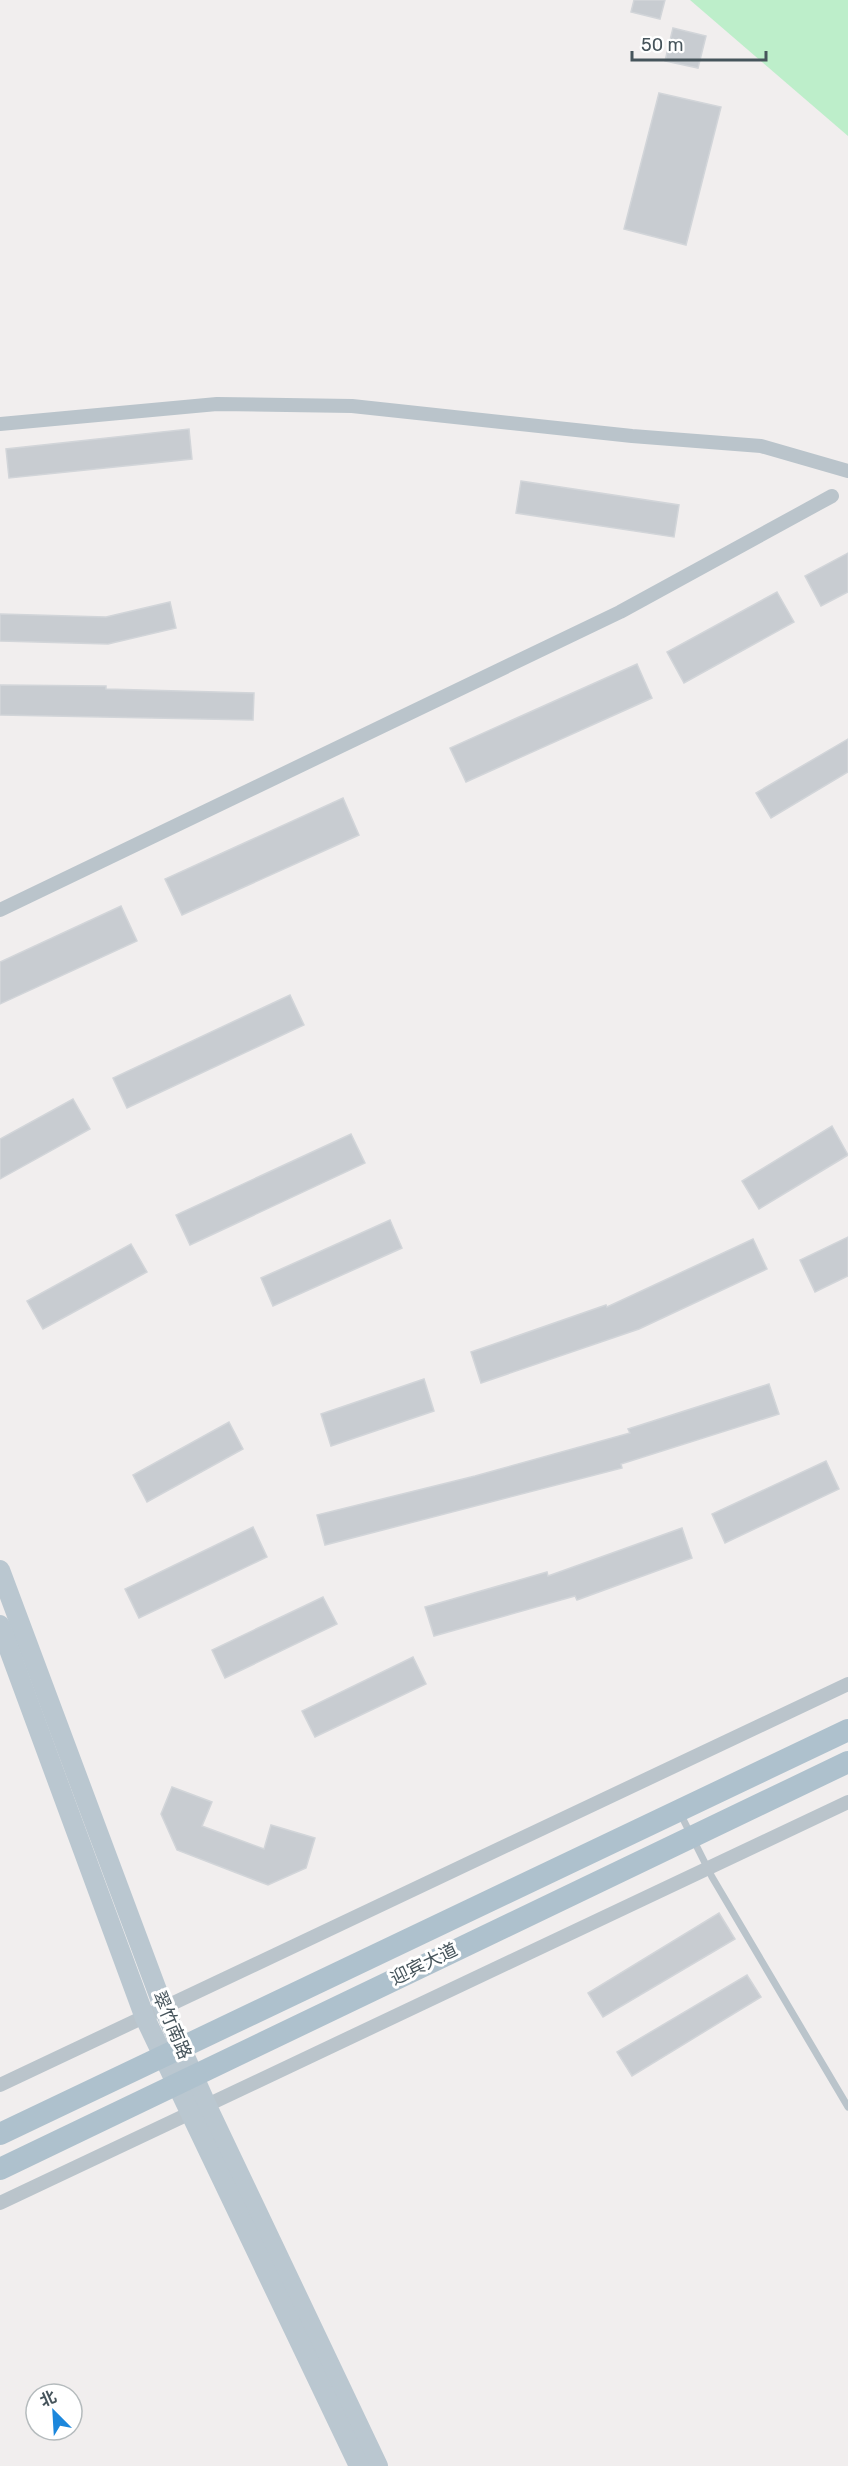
<svg xmlns="http://www.w3.org/2000/svg" width="848" height="2466" viewBox="0 0 848 2466" font-family="Rubik,'Noto Sans SC',sans-serif">
	<style>
		.green { fill: #bdeeca }
		.building { fill: #c8ccd1; stroke: #d2d5d9; stroke-width: 1.5 }
		.lines { fill: none; stroke-linecap: round; stroke-linejoin: round }
		.service { stroke: #bac4cb; stroke-width: 7 }
		.minor { stroke: #bac4cb; stroke-width: 14 }
		.secondary { stroke: #bac7d0; stroke-width: 20 }
		.primary { stroke: #aec1cd; stroke-width: 22 }
		.labels { text-anchor: middle; dominant-baseline: central; stroke-width: 6; stroke-linejoin: round; paint-order: stroke }
		.street-label { font-size: 18px; fill: #46545b; stroke: #fff }
	</style>
	<rect width="100%" height="100%" fill="#f1eeee"/>
	<polygon class="green" points="690,0 848,0 848,136"/>
	<g class="building">
		<polygon points="634,0 665,0 660,19 631,12"/>
		<polygon points="673,28 706,36 698,68 665,61"/>
		<polygon points="659,93 721,107 686,245 624,229"/>
		<polygon points="189,429 192,459 9,478 6,449"/>
		<polygon points="521,481 679,505 674,537 516,513"/>
		<polygon points="848,553 848,592 821,606 805,576"/>
		<polygon points="777,592 794,622 684,683 667,652"/>
		<polygon points="170,602 176,628 108,644 0,641 0,614 106,617"/>
		<polygon points="637,664 652,698 466,782 450,748"/>
		<polygon points="0,685 106,686 106,689 254,693 253,720 0,715"/>
		<polygon points="848,739 848,772 771,818 756,793"/>
		<polygon points="343,798 359,835 182,915 165,879"/>
		<polygon points="121,906 137,941 0,1004 0,962"/>
		<polygon points="290,995 304,1025 127,1108 113,1078"/>
		<polygon points="73,1099 90,1129 0,1179 0,1139"/>
		<polygon points="832,1126 848,1155 759,1209 742,1181"/>
		<polygon points="351,1134 365,1163 190,1245 176,1215"/>
		<polygon points="390,1220 402,1248 273,1306 261,1278"/>
		<polygon points="848,1237 848,1276 815,1292 800,1260"/>
		<polygon points="753,1239 767,1269 639,1329 481,1383 471,1352 606,1305 607,1307"/>
		<polygon points="131,1244 147,1272 43,1329 27,1301"/>
		<polygon points="424,1379 434,1411 331,1446 321,1414"/>
		<polygon points="769,1384 779,1414 621,1464 622,1468 325,1545 317,1515 475,1476 630,1433 628,1429"/>
		<polygon points="229,1422 243,1449 147,1502 133,1475"/>
		<polygon points="826,1461 839,1489 725,1543 712,1514"/>
		<polygon points="253,1527 267,1557 139,1618 125,1589"/>
		<polygon points="682,1528 692,1558 577,1600 575,1596 434,1636 425,1607 547,1572 548,1576"/>
		<polygon points="323,1597 337,1624 225,1678 212,1650"/>
		<polygon points="413,1657 426,1684 315,1737 302,1711"/>
		<polygon points="172,1787 212,1802 202,1826 264,1849 271,1825 315,1838 306,1868 268,1885 177,1850 161,1814"/>
		<polygon points="719,1913 735,1939 603,2017 588,1993"/>
		<polygon points="747,1975 761,1997 632,2076 617,2052"/>
	</g>
	<g class="lines">
		<polyline class="service" points="680,1813 712,1877 848,2107"/>
		<g class="minor">
			<polyline points="0,424 217,404 352,406 632,436 761,446 848,471"/>
			<polyline points="0,910 620,612 832,496"/>
			<polyline points="0,2085 848,1684"/>
			<polyline points="0,2203 848,1802"/>
		</g>
		<g class="secondary">
			<polyline points="0,1570 164,2009 206,2104 378,2466"/>
			<polyline points="0,1625 145,2018 359,2466"/>
		</g>
		<g class="primary">
			<polyline points="0,2134 848,1730"/>
			<polyline points="0,2169 848,1762"/>
		</g>
	</g>
	<g class="labels">
		<g class="street-label">
			<text transform="translate(424 1964) rotate(-26)">迎宾大道</text>
			<text transform="translate(172 2025) rotate(67)">翠竹南路</text>
		</g>
	</g>
	<g transform="translate(54 2412) rotate(336)"><circle r="28" fill="#ffffff" stroke="#b5bbbd" stroke-width="1.5"/>
	<path d="M0-4.5L10 22L0 15L-10 22Z" fill="#1c87dc"/>
	<text y="-9" font-size="16" font-weight="bold" text-anchor="middle" fill="#46545b">北</text>
	</g>
	<path d="M632 51v9h134v-9" fill="none" stroke="#46545b" stroke-width="3"/>
	<text x="641" y="51" font-size="18" fill="#46545b" stroke="#ffffff" stroke-width="4.5" paint-order="stroke">50 m</text>
</svg>
